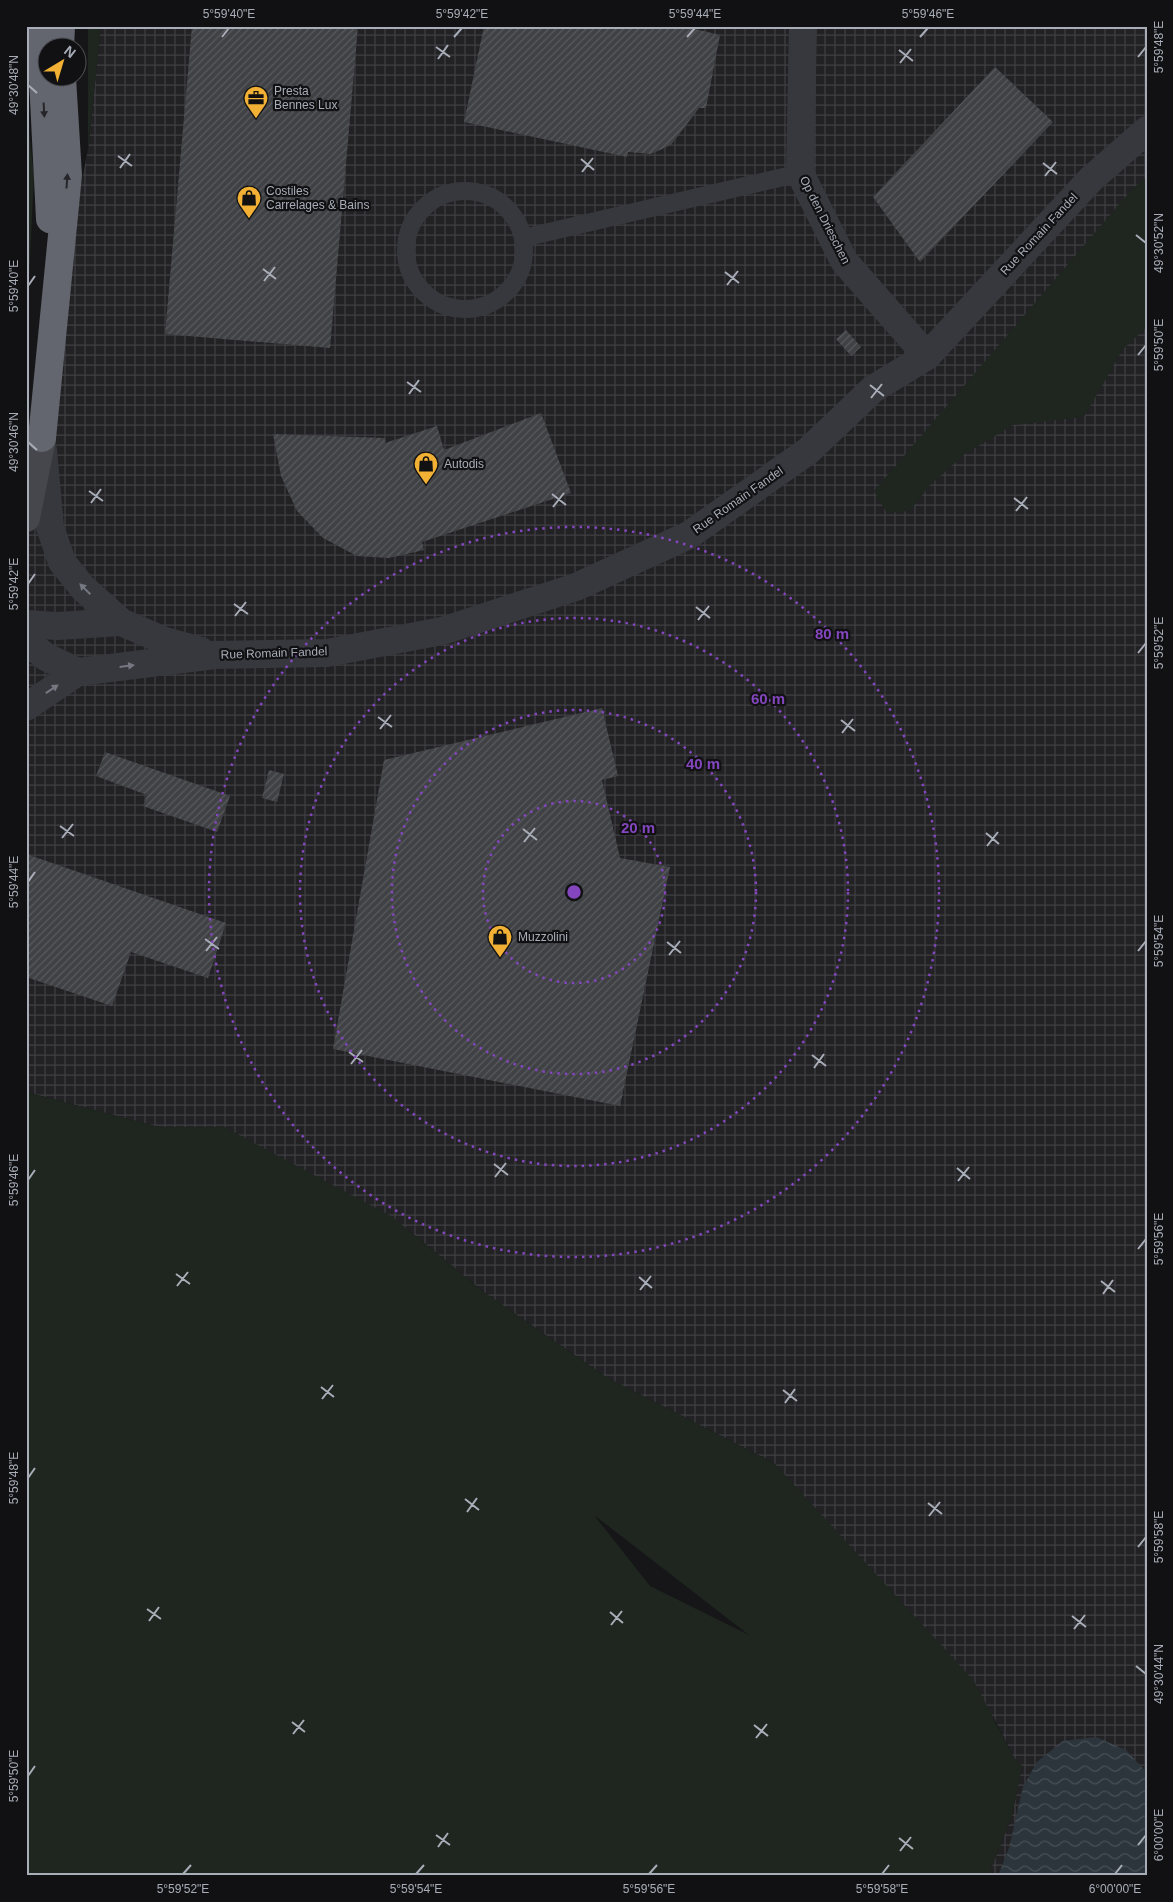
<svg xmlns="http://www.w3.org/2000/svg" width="1173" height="1902" viewBox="0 0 1173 1902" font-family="Helvetica,sans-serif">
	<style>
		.industrial { fill: url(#industrial-grid) }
		.grass { fill: #1e261f; fill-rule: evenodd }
		.water { fill: url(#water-waves) }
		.building { fill: url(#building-hatch) }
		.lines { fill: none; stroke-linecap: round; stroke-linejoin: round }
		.service { stroke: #37383d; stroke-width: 18 }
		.minor { stroke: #37383d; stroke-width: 28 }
		.secondary { stroke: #45474d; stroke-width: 28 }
		.motorway { stroke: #63666e; stroke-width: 28 }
		.oneway { fill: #26262a }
		.oneway2 { fill: #757881 }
		.ticks { fill: none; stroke: #a8adb8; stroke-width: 2 }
		.ring { fill: none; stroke: #8446be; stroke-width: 2.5; stroke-dasharray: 2.5 5 }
		.labels { text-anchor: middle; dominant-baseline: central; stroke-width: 4.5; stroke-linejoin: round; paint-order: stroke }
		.poi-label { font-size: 12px; fill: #a8adb8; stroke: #111113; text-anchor: start }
		.street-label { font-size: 12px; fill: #a8adb8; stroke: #111113 }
		.centre { fill: #8446be; stroke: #111113; stroke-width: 2.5 }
		.ring-label { font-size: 15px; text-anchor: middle; font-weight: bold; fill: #8446be; stroke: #111113; stroke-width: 4.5; stroke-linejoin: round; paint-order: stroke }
		.neatline { fill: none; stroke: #a8adb8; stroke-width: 2 }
		.ticks-label { font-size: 12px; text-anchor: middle; fill: #a8adb8 }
	</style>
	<defs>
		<pattern id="industrial-grid" width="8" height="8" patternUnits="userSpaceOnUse" patternTransform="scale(1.25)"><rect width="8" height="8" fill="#222225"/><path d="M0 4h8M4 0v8" fill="none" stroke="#3f3f43"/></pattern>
		<pattern id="water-waves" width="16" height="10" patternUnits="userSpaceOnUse" patternTransform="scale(1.25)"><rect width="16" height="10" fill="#2c353c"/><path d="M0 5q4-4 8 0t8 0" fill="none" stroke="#485056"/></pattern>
		<pattern id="building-hatch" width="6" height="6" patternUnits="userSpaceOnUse" patternTransform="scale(1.25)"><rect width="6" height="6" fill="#404145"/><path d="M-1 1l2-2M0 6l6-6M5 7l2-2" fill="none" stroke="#595a5e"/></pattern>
	</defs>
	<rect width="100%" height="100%" fill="#161618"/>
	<polygon class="industrial" points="101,26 1147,26 1147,1876 988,1876 1012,1816 1022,1766 1014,1758 994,1718 774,1463 606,1377 485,1293 407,1229 224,1127 159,1127 26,1092 26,518 55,317 88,149"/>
	<g class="grass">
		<polygon points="88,26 101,26 88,149"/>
		<polygon points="26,106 34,175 26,344"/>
		<polygon points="1147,177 1147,327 1123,349 1084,417 1013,425 965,454 930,485 910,511 887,513 874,491 1134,187"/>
		<path d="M26,1092L159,1127H224L391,1216L485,1293L606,1377L774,1463L974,1681L1014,1758L1022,1766L1012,1816L988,1876H26ZM594,1515L749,1635L650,1586Z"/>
	</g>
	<polygon class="water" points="1096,1737 1126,1750 1147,1773 1147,1876 998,1876 1009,1848 1023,1787 1037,1762 1063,1741"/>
	<g class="building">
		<polygon points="192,26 358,26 330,348 165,334"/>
		<polygon points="484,26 683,26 720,35 706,108 699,108 671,145 651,154 628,152 627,157 464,122"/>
		<polygon points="995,67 1053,122 920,262 873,197"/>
		<polygon points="846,330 861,347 851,356 836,339"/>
		<polygon points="541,413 571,493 422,542 424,550 389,558 357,556 323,538 297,511 281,476 273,434 385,438 385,443 437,426 444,450"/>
		<polygon points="602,708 618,776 602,780 620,858 670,867 620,1106 333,1049 384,760"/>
		<polygon points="105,752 230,796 217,832 143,806 147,795 96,776"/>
		<polygon points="269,770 284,774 277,802 262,798"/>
		<polygon points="26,854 226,923 208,978 131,952 112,1006 26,977"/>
	</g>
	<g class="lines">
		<g class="service">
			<circle cx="465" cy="250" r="59"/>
			<polyline points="523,238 800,173"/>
		</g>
		<g class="minor">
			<polyline points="803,26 800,173 844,261 927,356"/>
			<polyline points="43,450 50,527 62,562 83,588 121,622 165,641 201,651"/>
			<polyline points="26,624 57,626 121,622"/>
			<polyline points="26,641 46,657 78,672"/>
			<polyline points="26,707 78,672 215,655 327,653 442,631 576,587 689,535 808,451 873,389 927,356 1091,179 1147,130"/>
		</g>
		<polyline class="secondary" points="26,518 42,438"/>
		<g class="motorway">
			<polyline points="37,26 42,59 50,219"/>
			<polyline points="60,48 61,26"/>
			<polyline points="42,438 68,175 62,78"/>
		</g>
	</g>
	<defs><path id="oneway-solid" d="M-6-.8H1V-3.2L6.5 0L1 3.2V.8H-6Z" transform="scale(1.25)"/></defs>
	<g class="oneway">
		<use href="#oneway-solid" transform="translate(44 110) rotate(87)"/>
		<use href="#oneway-solid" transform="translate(67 181) rotate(-86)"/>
	</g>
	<g class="oneway2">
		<use href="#oneway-solid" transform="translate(85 589) rotate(-135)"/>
		<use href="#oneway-solid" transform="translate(127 666) rotate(-7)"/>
		<use href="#oneway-solid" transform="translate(52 689) rotate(-34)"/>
	</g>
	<path class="ticks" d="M222,37L229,28M454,37L462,28M687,37L695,28M920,37L928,28M436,47L450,57M899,50L913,61M1138,57L1146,47M438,59L448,45M900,63L911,49M28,85L37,93M118,156L132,166M581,159L594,170M1043,163L1057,174M120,168L130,154M582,172L593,158M1045,176L1056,162M1136,235L1146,243M263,269L276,279M725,272L739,283M264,281L275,267M727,285L738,271M28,286L35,276M1138,355L1146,345M407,382L421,392M870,385L884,396M409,394L419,380M871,398L882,384M28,442L37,450M89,491L103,501M552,494L566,505M1014,498L1028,509M91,503L101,489M553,507L564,493M1016,511L1027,497M28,584L35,574M234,604L248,614M696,607L710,618M235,616L246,602M698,620L709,606M1138,653L1146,643M378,717L392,727M841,720L855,731M380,729L391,715M842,733L853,719M60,826L74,836M523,829L537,840M986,833L999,844M62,838L73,824M524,842L535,828M987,846L998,832M28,882L35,872M205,939L219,949M667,942L681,953M206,951L217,937M1138,951L1146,941M669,955L680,941M349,1052L363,1062M812,1055L826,1066M351,1064L362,1050M814,1068L824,1054M494,1164L508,1175M957,1168L970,1179M495,1177L506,1163M28,1180L35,1170M958,1181L969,1167M1138,1249L1146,1239M176,1274L190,1284M639,1277L652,1288M1101,1281L1115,1292M177,1286L188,1272M640,1290L651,1276M1103,1294L1113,1280M321,1387L334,1397M783,1390L797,1401M322,1399L333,1385M785,1403L795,1389M28,1478L35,1468M465,1499L479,1510M928,1503L942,1514M467,1512L477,1498M929,1516L940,1502M1138,1547L1146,1537M147,1609L161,1619M610,1612L623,1623M1072,1616L1086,1627M149,1621L159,1607M611,1625L622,1611M1074,1629L1085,1615M1136,1666L1146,1674M292,1722L305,1732M754,1725L768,1736M293,1734L304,1720M756,1738L767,1724M28,1776L35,1766M436,1835L450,1845M899,1838L913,1849M1138,1845L1146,1835M438,1847L448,1833M900,1851L911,1837M183,1874L191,1865M416,1874L424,1865M649,1874L657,1865M882,1874L889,1865M1115,1874L1122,1865"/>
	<g class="ring">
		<circle cx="574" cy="892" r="91"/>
		<circle cx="574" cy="892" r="182"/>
		<circle cx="574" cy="892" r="274"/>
		<circle cx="574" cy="892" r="365"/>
	</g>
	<defs>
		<symbol id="office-pin" viewBox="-11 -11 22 30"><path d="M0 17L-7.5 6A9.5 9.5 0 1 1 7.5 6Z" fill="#f2b134" stroke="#111113"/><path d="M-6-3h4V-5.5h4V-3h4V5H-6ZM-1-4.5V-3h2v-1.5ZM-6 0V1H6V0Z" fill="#111"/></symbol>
		<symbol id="shop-pin" viewBox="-11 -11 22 30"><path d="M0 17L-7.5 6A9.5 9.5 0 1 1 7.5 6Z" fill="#f2b134" stroke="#111113"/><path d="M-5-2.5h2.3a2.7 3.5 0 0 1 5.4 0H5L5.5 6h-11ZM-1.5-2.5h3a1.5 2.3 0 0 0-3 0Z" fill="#111"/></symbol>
	</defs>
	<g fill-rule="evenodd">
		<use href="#office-pin" x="242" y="84" width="28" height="38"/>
		<use href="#shop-pin" x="235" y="184" width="28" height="38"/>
		<use href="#shop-pin" x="412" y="450" width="28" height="38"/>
		<use href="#shop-pin" x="486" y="923" width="28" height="38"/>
	</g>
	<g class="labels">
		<g class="poi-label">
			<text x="274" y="91">Presta<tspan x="274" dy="14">Bennes Lux</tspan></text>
			<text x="266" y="191">Costiles<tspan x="266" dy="14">Carrelages &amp; Bains</tspan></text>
			<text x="444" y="464">Autodis</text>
			<text x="518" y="937">Muzzolini</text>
		</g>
		<g class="street-label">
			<text transform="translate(825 220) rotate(63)">Op den Drieschen</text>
			<text transform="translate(1039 234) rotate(-47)">Rue Romain Fandel</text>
			<text transform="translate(738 500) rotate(-35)">Rue Romain Fandel</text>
			<text transform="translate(274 653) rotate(-2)">Rue Romain Fandel</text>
		</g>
	</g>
	<circle cx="574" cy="892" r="8" class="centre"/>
	<g class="ring-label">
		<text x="832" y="639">80 m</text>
		<text x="768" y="704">60 m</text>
		<text x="703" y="769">40 m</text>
		<text x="638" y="833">20 m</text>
	</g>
	<rect width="1173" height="1902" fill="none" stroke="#111113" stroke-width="55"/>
	<g transform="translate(62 62) rotate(38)"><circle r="24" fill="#111113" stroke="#4d4f55"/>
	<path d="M0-4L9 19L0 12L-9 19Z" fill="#f2b134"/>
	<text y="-8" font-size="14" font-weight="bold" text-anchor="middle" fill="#a8adb8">N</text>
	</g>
	<rect x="28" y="28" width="1118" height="1846" class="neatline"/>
	<g class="ticks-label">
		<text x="229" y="18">5°59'40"E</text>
		<text x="462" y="18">5°59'42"E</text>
		<text x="695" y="18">5°59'44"E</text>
		<text x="928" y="18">5°59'46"E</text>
		<text transform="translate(1159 47) rotate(-90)" y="4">5°59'48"E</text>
		<text transform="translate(14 85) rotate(-90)" y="4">49°30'48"N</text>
		<text transform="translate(1159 243) rotate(-90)" y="4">49°30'52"N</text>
		<text transform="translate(14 286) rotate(-90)" y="4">5°59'40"E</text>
		<text transform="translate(1159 345) rotate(-90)" y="4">5°59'50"E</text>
		<text transform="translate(14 442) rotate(-90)" y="4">49°30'46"N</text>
		<text transform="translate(14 584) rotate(-90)" y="4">5°59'42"E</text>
		<text transform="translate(1159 643) rotate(-90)" y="4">5°59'52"E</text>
		<text transform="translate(14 882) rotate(-90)" y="4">5°59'44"E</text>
		<text transform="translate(1159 941) rotate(-90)" y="4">5°59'54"E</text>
		<text transform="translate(14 1180) rotate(-90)" y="4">5°59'46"E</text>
		<text transform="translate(1159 1239) rotate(-90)" y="4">5°59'56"E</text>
		<text transform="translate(14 1478) rotate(-90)" y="4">5°59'48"E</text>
		<text transform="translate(1159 1537) rotate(-90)" y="4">5°59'58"E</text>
		<text transform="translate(1159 1674) rotate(-90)" y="4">49°30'44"N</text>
		<text transform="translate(14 1776) rotate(-90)" y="4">5°59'50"E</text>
		<text transform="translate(1159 1835) rotate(-90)" y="4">6°00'00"E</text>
		<text x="183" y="1893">5°59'52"E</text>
		<text x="416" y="1893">5°59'54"E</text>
		<text x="649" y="1893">5°59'56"E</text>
		<text x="882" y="1893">5°59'58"E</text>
		<text x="1115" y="1893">6°00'00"E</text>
	</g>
</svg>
